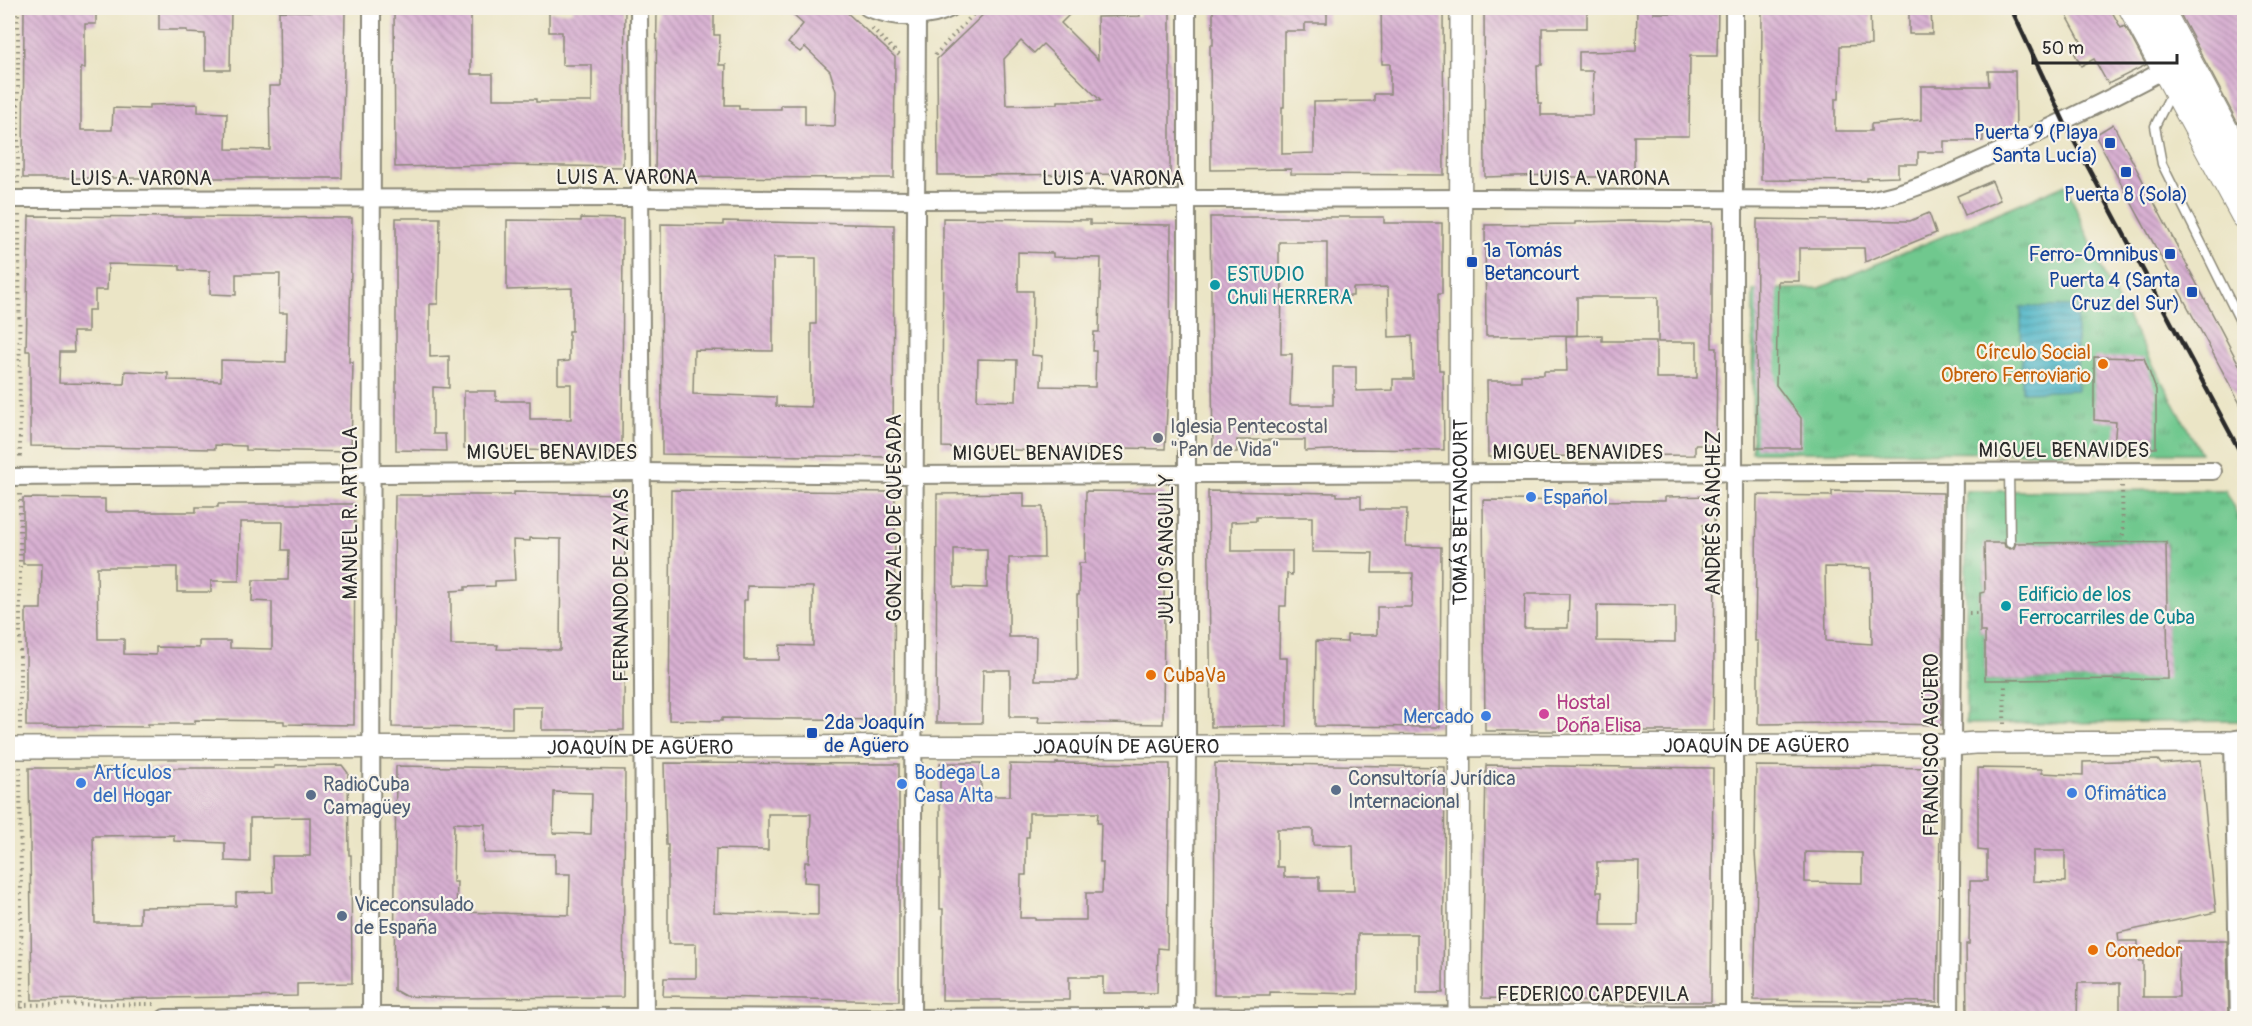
<svg xmlns="http://www.w3.org/2000/svg" width="2252" height="1026" viewBox="0 0 2252 1026" font-family="Pangolin,sans-serif">
	<style>
		.grass { fill: url(#grass-tufts); stroke: #4d7a5c; stroke-width: 1.5; fill-rule: evenodd }
		.water { fill: url(#water-rules); stroke: #3a7079; stroke-width: 1.5 }
		.building { fill: url(#building-back-hatch); fill-rule: evenodd }
		.lines { fill: none; stroke-linecap: round; stroke-linejoin: round }
		.service-casing { stroke: #8b8878; stroke-width: 11 }
		.minor-casing { stroke: #8b8878; stroke-width: 20 }
		.tertiary-casing { stroke: #8b8878; stroke-width: 24 }
		.secondary-casing { stroke: #8b8878; stroke-width: 26 }
		.primary-casing { stroke: #8b8878; stroke-width: 28 }
		.path { stroke: #8b8878; stroke-width: 4; stroke-dasharray: 1.5 4.5; stroke-linecap: butt }
		.service { stroke: #fff; stroke-width: 8 }
		.minor { stroke: #fff; stroke-width: 16 }
		.tertiary { stroke: #fff; stroke-width: 21 }
		.secondary { stroke: #fff; stroke-width: 22 }
		.primary { stroke: #fff; stroke-width: 26 }
		.rail { stroke: #2b2b2b; stroke-width: 4.5 }
		.transit-dot { fill: #1a4fb4; stroke: #f7f3e8; stroke-width: 2 }
		.culture-dot { fill: #0f9aa8; stroke: #f7f3e8; stroke-width: 2 }
		.food-dot { fill: #e8710a; stroke: #f7f3e8; stroke-width: 2 }
		.worship-dot { fill: #6b7280; stroke: #f7f3e8; stroke-width: 2 }
		.shop-dot { fill: #3f7fe0; stroke: #f7f3e8; stroke-width: 2 }
		.hotel-dot { fill: #d1479c; stroke: #f7f3e8; stroke-width: 2 }
		.service-dot { fill: #5c6f8a; stroke: #f7f3e8; stroke-width: 2 }
		.labels { text-anchor: middle; dominant-baseline: central; stroke-width: 4.5; stroke-linejoin: round; paint-order: stroke }
		.transit-label { font-size: 20px; fill: #164399; stroke: #f7f3e8; text-anchor: end }
		.street-label { font-size: 20px; fill: #2b2b2b; stroke: #f7f3e8 }
		.culture-label { font-size: 20px; fill: #0d838f; stroke: #f7f3e8; text-anchor: start }
		.food-label { font-size: 20px; fill: #c56008; stroke: #f7f3e8; text-anchor: start }
		.worship-label { font-size: 20px; fill: #5b616d; stroke: #f7f3e8; text-anchor: start }
		.shop-label { font-size: 20px; fill: #366cbe; stroke: #f7f3e8; text-anchor: start }
		.hotel-label { font-size: 20px; fill: #b23c85; stroke: #f7f3e8; text-anchor: start }
		.service-label { font-size: 20px; fill: #4e5e75; stroke: #f7f3e8; text-anchor: start }
	</style>
	<defs>
		<pattern id="grass-tufts" width="24" height="20" patternUnits="userSpaceOnUse" patternTransform="scale(1.5)"><rect width="24" height="20" fill="#6fc88e"/><path d="M3 7l-1-3M5 7V3M7 7l1-3M15 17l-1-3M17 17v-4M19 17l1-3" fill="none" stroke="#5ba374"/></pattern>
		<pattern id="water-rules" width="6" height="5" patternUnits="userSpaceOnUse" patternTransform="scale(1.5)"><rect width="6" height="5" fill="#49b4c7"/><path d="M0 2.5h6" fill="none" stroke="#3d93a2"/></pattern>
		<pattern id="building-back-hatch" width="6" height="6" patternUnits="userSpaceOnUse" patternTransform="scale(1.5)"><rect width="6" height="6" fill="#d8b0d2"/><path d="M-1 5l2 2M0 0l6 6M5-1l2 2" fill="none" stroke="#af8fab"/></pattern>
	</defs>
	<rect width="100%" height="100%" fill="#f7f3e8"/>
	<filter id="ink" filterUnits="userSpaceOnUse"><feTurbulence type="fractalNoise" baseFrequency=".0167" numOctaves="2"/><feDisplacementMap in="SourceGraphic" scale="12" xChannelSelector="R" yChannelSelector="G"/><feConvolveMatrix kernelMatrix="1 2 1 2 8 2 1 2 1" color-interpolation-filters="sRGB"/></filter>
	<filter id="wash" filterUnits="userSpaceOnUse"><feTurbulence type="fractalNoise" baseFrequency=".008" numOctaves="4" result="noise"/><feDisplacementMap in="SourceGraphic" scale="24" xChannelSelector="R" yChannelSelector="G"/><feGaussianBlur stdDeviation="1.35" result="paint"/><feColorMatrix in="noise" values="0 0 0 0 0 0 0 0 0 0 0 0 0 0 0 0 0 1.4 0 .05"/><feComposite in="paint" operator="in"/></filter>
	<g filter="url(#wash)">
		<rect width="100%" height="100%" fill="#ebe5c6"/>
		<g class="grass">
			<polygon points="2066,184 2104,275 2201,453 1752,452 1753,290 1820,288"/>
			<path d="M2225,490L2244,528V721L1966,724V491ZM2166,542L2167,678L1985,680V632H1980V593L1985,592V543Z"/>
		</g>
		<polygon class="water" points="2021,307 2077,307 2077,390 2022,392"/>
		<g id="blocks">
			<g class="building">
				<polygon points="24,8 96,8 96,24 85,24 85,68 81,68 81,130 112,130 113,108 149,109 149,105 198,104 198,112 227,113 226,149 270,150 269,86 280,86 279,11 345,12 342,178 23,178"/>
				<polygon points="159,8 231,8 230,70 205,70 205,34 187,33 187,30 159,30"/>
				<polygon points="394,8 471,8 471,74 493,74 493,99 536,99 536,102 592,102 592,65 562,65 562,32 549,32 549,12 572,12 572,8 625,8 623,167 495,165 395,167"/>
				<polygon points="657,8 714,8 714,35 720,35 719,65 726,65 725,105 739,105 739,109 781,109 781,105 805,105 805,125 835,126 836,91 830,71 805,47 800,52 788,43 803,24 785,8 842,8 895,57 894,178 655,177"/>
				<path d="M990,8H1076L1061,23L1098,60L1097,17L1140,16L1139,8H1170V174L938,175L937,59ZM1021,41L1034,53L1043,44L1101,101H1058V104L1006,105L1004,59Z"/>
				<polygon points="1213,8 1327,8 1327,23 1305,23 1305,31 1284,31 1284,107 1282,107 1282,154 1314,153 1314,102 1374,101 1374,94 1390,94 1390,64 1382,64 1381,8 1443,8 1444,175 1291,174 1291,169 1211,170 1210,45 1213,45"/>
				<polygon points="1484,8 1587,8 1587,28 1542,28 1542,65 1537,65 1538,103 1541,103 1541,115 1592,115 1593,71 1579,71 1579,52 1636,51 1637,8 1653,8 1653,13 1695,13 1695,8 1718,8 1717,56 1690,56 1689,136 1634,136 1634,177 1552,177 1552,175 1485,177"/>
				<polygon points="1762,8 1870,8 1871,45 1840,46 1839,99 1835,99 1835,131 1871,131 1871,124 1921,120 1921,86 1989,86 1988,71 2015,71 2016,131 1983,131 1983,141 1944,141 1944,152 1918,152 1918,164 1898,164 1898,177 1867,178 1867,181 1761,180"/>
				<polygon points="1909,8 1931,8 1932,34 1909,34"/>
				<polygon points="2077,8 2110,8 2121,28 2125,26 2146,65 2108,84 2094,59 2081,66 2074,52 2084,47 2066,14"/>
				<polygon points="2177,8 2244,8 2244,135"/>
				<polygon points="2113,124 2244,374 2244,411 2095,135"/>
				<polygon points="1992,181 2000,200 1965,215 1957,196"/>
				<polygon points="1929,213 1936,233 1865,262 1864,248 1799,248 1799,281 1778,281 1776,385 1801,418 1801,448 1756,448 1757,219 1910,221"/>
				<path d="M29,216L352,218L349,362H353L351,452L246,450V446L215,445V449L30,446V351H26ZM108,264L180,266V270L210,271V294L236,295V274H280L279,313H287L286,362L221,360V381L168,380V373L125,371L124,384L59,383L60,352H74L73,332H88V310H95V290H107Z"/>
				<path d="M1210,217H1384V223H1442V294H1438L1439,370H1443L1444,450L1356,449L1305,451V440H1237V452L1213,453ZM1279,242H1327V296H1353V288L1388,287L1389,337L1412,336L1413,379H1393V390L1356,391V367H1333V405H1290L1292,354H1281L1282,275H1279Z"/>
				<polygon points="396,218 440,218 438,304 430,304 430,357 449,356 449,388 433,387 433,434 445,434 446,451 396,450"/>
				<polygon points="581,218 623,219 622,453 464,448 464,391 496,391 496,401 530,401 530,419 571,419 571,384 558,384 558,362 569,361 569,331 572,331 572,288 507,290 507,220 581,221"/>
				<path d="M943,218L1090,220V224L1171,225L1170,354L1165,449L1084,447V451H1041L942,447ZM1018,252L1053,253V257L1101,258L1099,332H1094L1093,351H1096L1095,387L1041,386L1042,356L1032,355L1033,291H1018ZM978,359L1017,360L1016,401L977,400Z"/>
				<path d="M723,221L894,225L893,457L662,454L661,224L723,225ZM773,258H816V324H811V407L776,406V397L693,394L694,350L773,351Z"/>
				<polygon points="1630,221 1712,222 1712,348 1717,348 1716,445 1695,445 1695,455 1488,457 1487,381 1521,381 1521,375 1544,375 1544,371 1567,371 1566,336 1602,335 1602,341 1656,341 1656,378 1697,378 1697,342 1658,342 1658,297 1577,297 1577,335 1486,336 1485,225 1575,224 1575,222"/>
				<polygon points="2094,357 2144,358 2156,390 2156,448 2114,448 2116,422 2094,420"/>
				<path d="M671,490L895,492L894,720L722,718V721L669,720ZM747,586L813,587V646L780,645L779,660H744V600H747Z"/>
				<path d="M1086,491L1165,492L1163,724L1038,722L1039,717H1010V670H983L982,723H936L937,494L1024,493V507H1043L1044,558H1009V637H1036L1035,680H1078L1077,595H1079V563H1085ZM954,549H987V588L954,587Z"/>
				<polygon points="1208,491 1337,493 1337,496 1361,496 1361,509 1407,509 1406,546 1441,547 1440,727 1315,726 1316,641 1347,642 1347,635 1377,635 1377,607 1412,607 1413,573 1372,573 1373,553 1312,552 1312,517 1256,517 1256,521 1231,522 1231,551 1292,551 1292,575 1287,574 1286,606 1280,606 1279,658 1287,658 1287,726 1211,727"/>
				<path d="M1832,491L1943,493L1942,725L1841,723L1758,724V641H1755L1757,495L1832,496ZM1825,567L1871,568L1872,644L1826,641Z"/>
				<path d="M514,492L625,494L624,730H542V707H512V728L392,727L395,495H514ZM530,538L561,539L560,650L497,649L498,645H451V591L465,590V587L495,586V581L515,580L513,540L530,541Z"/>
				<path d="M1714,496V525H1703L1702,570H1715L1713,731H1485L1483,500L1665,501V497ZM1525,594H1569L1568,628H1524ZM1597,605L1675,606V642L1597,641Z"/>
				<path d="M23,498L105,499V512H196V507H218V504H355L354,725L284,724V721L195,720V724H148V727L26,726V609H41L42,564H23ZM240,522H283L282,550H289L288,580H253L252,601L272,602V649L230,648V641H199V648L156,647V655L124,654V639H98L97,567H177V592H211V581H239Z"/>
				<polygon points="2166,542 2168,679 1985,680 1985,632 1980,632 1980,593 1985,592 1984,543 2004,543 2005,547 2010,549 2014,548 2016,543"/>
				<path d="M2158,760L2161,764L2200,761L2216,912L2118,933L2119,941H2138V961H2143V997H2179L2178,941H2227L2229,1018H2120V983H2078L2077,1018H1967L1966,944H1969L1970,881H1987V851L1978,850V768L2042,769V773L2083,775V762ZM2033,851H2065V882L2033,881Z"/>
				<path d="M664,763L899,764V1001L663,996L664,978H696V944H668V845H666ZM768,814H811L809,862H805L804,882L818,883V915L714,912L716,849L768,850Z"/>
				<path d="M940,763H981V796H1010V764L1056,765V763L1170,764L1167,949L1158,948L1157,993H1103V977H1069V1000H942L943,909H940ZM1029,813H1098L1097,823H1101L1100,862H1103L1102,893H1086V920H1035V918H1020L1021,875H1026V837H1029Z"/>
				<path d="M1215,763L1445,767L1443,993H1417V934H1358V994L1270,992V995H1214ZM1277,829H1313V845L1353,846L1354,891H1319V877H1284V867H1277Z"/>
				<path d="M342,765L348,773L349,855H351L352,983L297,984V996L32,1000L29,768H274V766ZM310,817V856H272L273,892L236,893V906L140,907V923H95L93,836L174,835V841L225,843V861L250,862V818Z"/>
				<path d="M1486,765L1713,768L1711,1002L1554,1001L1555,999L1482,998ZM1597,862H1639L1638,925H1601L1602,892H1597Z"/>
				<path d="M396,766L625,770L623,997L448,998L405,996L394,990ZM554,792L592,793L591,834L553,833ZM454,823L485,824L484,853L555,854V874H570L569,915L456,912L457,882H453Z"/>
				<path d="M1756,766L1941,768L1937,1002L1754,1000L1757,881L1755,853ZM1805,852L1862,853V883L1805,882Z"/>
			</g>
		</g>
	</g>
	<g filter="url(#ink)">
		<use href="#blocks" fill-opacity="0" stroke="#8b8878" stroke-width="1.5"/>
		<g class="lines">
			<defs>
				<g id="service">
					<polyline points="2172,92 2155,126 2162,164 2244,329"/>
					<polyline points="2009,471 2010,543"/>
				</g>
				<g id="minor">
					<polyline points="639,8 645,1018"/>
					<path d="M868,8C893,18 927,21 951,8"/>
					<polyline points="1734,8 1734,1018"/>
					<path d="M8,199L640,198L916,200L1477,198L1868,200C1914,192 1954,172 1996,153C2056,125 2115,97 2173,65"/>
					<polyline points="8,477 642,472 900,475 2213,471"/>
					<polyline points="165,1018 388,1016 912,1018"/>
					<polyline points="371,1018 372,8"/>
					<polyline points="912,1018 1734,1014 1950,1015"/>
					<polyline points="912,1018 917,17"/>
					<polyline points="1185,1018 1187,747 1187,8"/>
					<polyline points="1950,1018 1954,471"/>
				</g>
				<g id="tertiary">
					<path id="s1" d="M8,748L1952,745L1975,743L2236,742"/>
					<path id="s2" d="M1459,1018L1461,8"/>
				</g>
				<polyline id="secondary" points="2242,1018 2236,742 2244,741"/>
				<g id="primary">
					<polyline points="2132,8 2244,215"/>
					<polyline points="2160,8 2244,166"/>
				</g>
			</defs>
			<use href="#service" class="service-casing"/>
			<use href="#minor" class="minor-casing"/>
			<use href="#tertiary" class="tertiary-casing"/>
			<use href="#secondary" class="secondary-casing"/>
			<use href="#primary" class="primary-casing"/>
			<g class="path">
				<polyline points="18,8 18,184"/>
				<polyline points="872,29 899,55"/>
				<polyline points="935,55 979,8"/>
				<polyline points="19,215 20,460"/>
				<polyline points="2122,486 2123,540"/>
				<polyline points="20,494 20,730"/>
				<polyline points="1969,613 1980,613"/>
				<polyline points="2004,724 2005,684"/>
				<polyline points="20,767 22,1018"/>
				<polyline points="8,1005 155,1004"/>
			</g>
			<use href="#service" class="service"/>
			<use href="#minor" class="minor"/>
			<use href="#tertiary" class="tertiary"/>
			<use href="#secondary" class="secondary"/>
			<use href="#primary" class="primary"/>
			<polyline class="rail" points="2011,8 2064,122 2244,459"/>
		</g>
	</g>
	<g class="transit-dot">
		<rect x="2104" y="137" width="12" height="12" rx="3"/>
		<rect x="2120" y="166" width="12" height="12" rx="3"/>
		<rect x="2164" y="248" width="12" height="12" rx="3"/>
		<rect x="1466" y="256" width="12" height="12" rx="3"/>
		<rect x="2186" y="286" width="12" height="12" rx="3"/>
		<rect x="806" y="727" width="12" height="12" rx="3"/>
	</g>
	<g class="culture-dot">
		<circle cx="1215" cy="285" r="6"/>
		<circle cx="2006" cy="606" r="6"/>
	</g>
	<g class="food-dot">
		<circle cx="2103" cy="364" r="6"/>
		<circle cx="1151" cy="675" r="6"/>
		<circle cx="2093" cy="950" r="6"/>
	</g>
	<circle class="worship-dot" cx="1158" cy="438" r="6"/>
	<g class="shop-dot">
		<circle cx="1531" cy="497" r="6"/>
		<circle cx="1486" cy="716" r="6"/>
		<circle cx="81" cy="783" r="6"/>
		<circle cx="902" cy="784" r="6"/>
		<circle cx="2072" cy="793" r="6"/>
	</g>
	<circle class="hotel-dot" cx="1544" cy="714" r="6"/>
	<g class="service-dot">
		<circle cx="1336" cy="790" r="6"/>
		<circle cx="311" cy="795" r="6"/>
		<circle cx="342" cy="916" r="6"/>
	</g>
	<g class="labels">
		<g class="transit-label">
			<text x="2098" y="132">Puerta 9 (Playa<tspan x="2098" dy="23">Santa Lucía)</tspan></text>
			<text x="2126" y="194" text-anchor="middle">Puerta 8 (Sola)</text>
			<text x="1484" y="250" text-anchor="start">1ª Tomás<tspan x="1484" dy="23">Betancourt</tspan></text>
			<text x="2158" y="254">Ferro-Ómnibus</text>
			<text x="2180" y="280">Puerta 4 (Santa<tspan x="2180" dy="23">Cruz del Sur)</tspan></text>
			<text x="824" y="722" text-anchor="start">2da Joaquín<tspan x="824" dy="23">de Agüero</tspan></text>
		</g>
		<g class="street-label">
			<text x="627" y="177">LUIS A. VARONA</text>
			<text x="141" y="178">LUIS A. VARONA</text>
			<text x="1113" y="178">LUIS A. VARONA</text>
			<text x="1599" y="178">LUIS A. VARONA</text>
			<text x="2064" y="450">MIGUEL BENAVIDES</text>
			<text x="552" y="452">MIGUEL BENAVIDES</text>
			<text x="1578" y="452">MIGUEL BENAVIDES</text>
			<text x="1038" y="453">MIGUEL BENAVIDES</text>
			<text transform="translate(350 513) rotate(-90)">MANUEL R. ARTOLA</text>
			<text stroke="none"><textPath href="#s2" startOffset="506">TOMÁS BETANCOURT</textPath></text>
			<text transform="translate(1713 513) rotate(-90)">ANDRÉS SÁNCHEZ</text>
			<text transform="translate(894 518) rotate(-90)">GONZALO DE QUESADA</text>
			<text transform="translate(1166 549) rotate(-90)">JULIO SANGUILY</text>
			<text transform="translate(621 585) rotate(-90)">FERNANDO DE ZAYAS</text>
			<text stroke="none"><textPath href="#s1" startOffset="1748">JOAQUÍN DE AGÜERO</textPath></text>
			<text transform="translate(1931 745) rotate(-90)">FRANCISCO AGÜERO</text>
			<text stroke="none"><textPath href="#s1" startOffset="632">JOAQUÍN DE AGÜERO</textPath></text>
			<text stroke="none"><textPath href="#s1" startOffset="1118">JOAQUÍN DE AGÜERO</textPath></text>
			<text x="1593" y="994">FEDERICO CAPDEVILA</text>
		</g>
		<g class="culture-label">
			<text x="1227" y="274">ESTUDIO<tspan x="1227" dy="23">Chuli HERRERA</tspan></text>
			<text x="2018" y="594">Edificio de los<tspan x="2018" dy="23">Ferrocarriles de Cuba</tspan></text>
		</g>
		<g class="food-label">
			<text x="2091" y="352" text-anchor="end">Círculo Social<tspan x="2091" dy="23">Obrero Ferroviario</tspan></text>
			<text x="1163" y="675">CubaVa</text>
			<text x="2105" y="950">Comedor</text>
		</g>
		<g class="worship-label">
			<text x="1170" y="426">Iglesia Pentecostal<tspan x="1170" dy="23">"Pan de Vida"</tspan></text>
		</g>
		<g class="shop-label">
			<text x="1543" y="497">Español</text>
			<text x="1474" y="716" text-anchor="end">Mercado</text>
			<text x="93" y="772">Artículos<tspan x="93" dy="23">del Hogar</tspan></text>
			<text x="914" y="772">Bodega La<tspan x="914" dy="23">Casa Alta</tspan></text>
			<text x="2084" y="793">Ofimática</text>
		</g>
		<g class="hotel-label">
			<text x="1556" y="702">Hostal<tspan x="1556" dy="23">Doña Elisa</tspan></text>
		</g>
		<g class="service-label">
			<text x="1348" y="778">Consultoría Jurídica<tspan x="1348" dy="23">Internacional</tspan></text>
			<text x="323" y="784">RadioCuba<tspan x="323" dy="23">Camagüey</tspan></text>
			<text x="354" y="904">Viceconsulado<tspan x="354" dy="23">de España</tspan></text>
		</g>
	</g>
	<rect width="2252" height="1026" fill="none" stroke="#f7f3e8" stroke-width="30"/>
	<path d="M2033 54v9h144v-9" fill="none" stroke="#2b2b2b" stroke-width="3"/>
	<text x="2042" y="54" font-size="18" fill="#2b2b2b" stroke="#f7f3e8" stroke-width="4.5" paint-order="stroke">50 m</text>
</svg>
